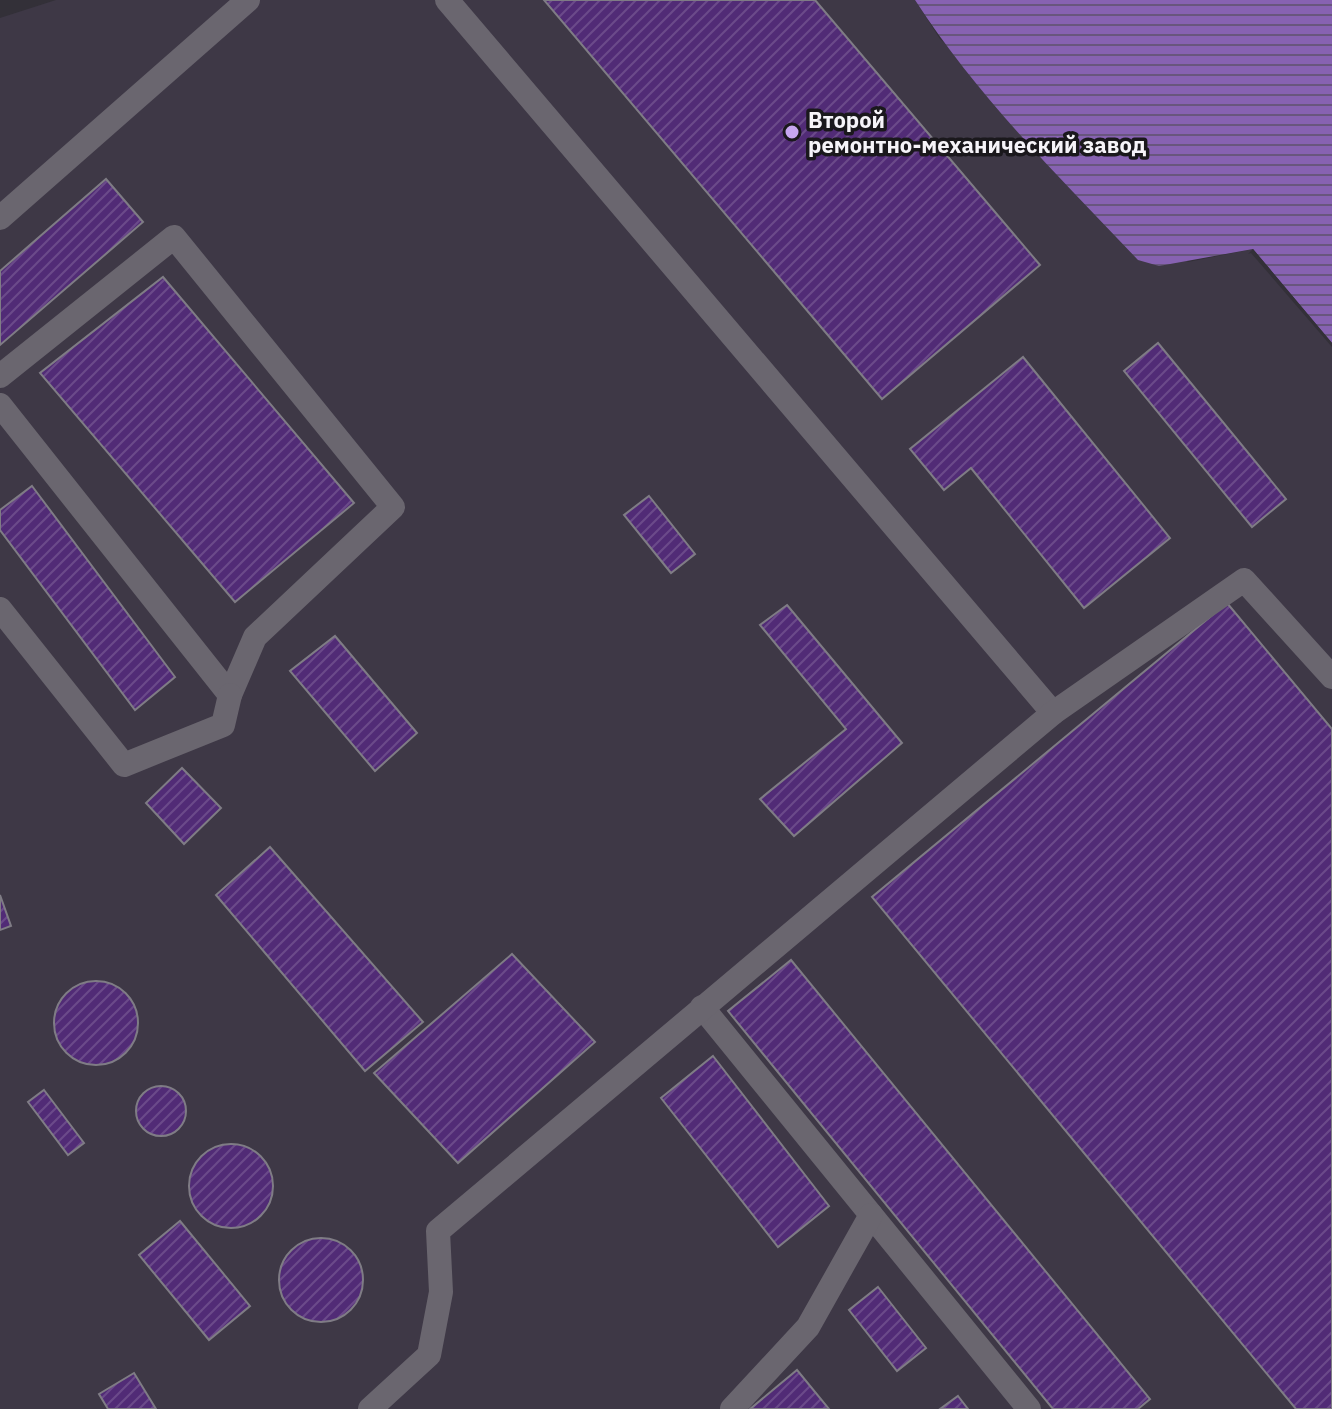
<svg xmlns="http://www.w3.org/2000/svg" width="1332" height="1409" viewBox="0 0 1332 1409" font-family="'IBM Plex Sans',sans-serif">
	<style>
		.built { fill: #3e3846 }
		.water { fill: url(#water-rules) }
		.pier { fill: #333038 }
		.building { fill: url(#building-hatch); stroke: #7f7c85; stroke-width: 2 }
		.lines { fill: none; stroke-linecap: round; stroke-linejoin: round }
		.minor { stroke: #6a666f; stroke-width: 24 }
		.poi-dot { fill: #c7a6f0; stroke: #1a181c; stroke-width: 3 }
		.labels { text-anchor: middle; dominant-baseline: central; stroke-width: 7; stroke-linejoin: round; paint-order: stroke }
		.poi-label { font-size: 22px; font-weight: bold; fill: #f6f4f9; stroke: #1a181c; text-anchor: start }
	</style>
	<defs>
		<pattern id="water-rules" width="6" height="5" patternUnits="userSpaceOnUse" patternTransform="scale(2)"><rect width="6" height="5" fill="#8762b2"/><path d="M0 2.5h6" fill="none" stroke="#68567e"/></pattern>
		<pattern id="building-hatch" width="6" height="6" patternUnits="userSpaceOnUse" patternTransform="scale(2)"><rect width="6" height="6" fill="#512b76"/><path d="M-1 1l2-2M0 6l6-6M5 7l2-2" fill="none" stroke="#6b4a8a"/></pattern>
	</defs>
	<rect width="100%" height="100%" fill="#333038"/>
	<polygon class="built" points="56,0 915,0 940,39 1188,262 1253,249 1332,343 1332,1409 0,1409 0,18"/>
	<path class="water" d="M915,0H1332V343L1253,249L1159,266L1138,260C1059,177 977,96 915,0Z"/>
	<polygon class="pier" points="1253,249 1332,343 1332,347 1251,253 1248,254"/>
	<g class="building">
		<polygon points="544,0 815,0 1040,265 882,399"/>
		<polygon points="106,179 143,222 0,345 0,271"/>
		<polygon points="163,277 354,503 235,602 40,373"/>
		<polygon points="1158,343 1286,499 1252,527 1124,371"/>
		<polygon points="1023,357 1170,538 1084,608 971,468 944,490 910,449"/>
		<polygon points="32,486 175,677 135,710 0,530 0,510"/>
		<polygon points="649,496 695,554 671,573 624,515"/>
		<polygon points="1227,603 1332,729 1332,1409 1296,1409 872,897"/>
		<polygon points="787,605 902,743 794,836 760,799 846,729 760,625"/>
		<polygon points="335,636 417,733 375,771 290,671"/>
		<polygon points="182,768 221,808 184,844 146,803"/>
		<polygon points="270,847 423,1022 365,1071 216,895"/>
		<polygon points="0,895 11,926 0,930"/>
		<polygon points="512,954 595,1042 458,1163 374,1073"/>
		<polygon points="791,960 1150,1399 1138,1409 1053,1409 728,1011"/>
		<circle cx="96" cy="1023" r="42"/>
		<polygon points="713,1056 829,1206 778,1247 661,1098"/>
		<circle cx="161" cy="1111" r="25"/>
		<polygon points="44,1090 84,1143 68,1155 28,1102"/>
		<circle cx="231" cy="1186" r="42"/>
		<polygon points="180,1221 250,1306 209,1340 139,1255"/>
		<circle cx="321" cy="1280" r="42"/>
		<polygon points="878,1287 926,1348 897,1371 849,1310"/>
		<polygon points="797,1370 829,1409 750,1409"/>
		<polygon points="134,1373 156,1409 108,1409 99,1394"/>
		<polygon points="958,1396 968,1409 940,1409"/>
	</g>
	<g class="lines">
		<g class="minor">
			<polyline points="447,0 1053,713"/>
			<polyline points="0,218 248,0"/>
			<polyline points="0,376 174,237 393,507 255,637 230,695 0,405"/>
			<polyline points="0,609 124,765 223,725 230,695"/>
			<polyline points="702,1007 1029,1409"/>
			<polyline points="370,1409 429,1355 441,1292 438,1231 1053,713 1244,580 1332,677"/>
			<polyline points="732,1409 808,1327 871,1215"/>
		</g>
	</g>
	<circle class="poi-dot" cx="792" cy="132" r="8"/>
	<g class="labels">
		<g class="poi-label">
			<text x="808" y="119">Второй<tspan x="808" dy="25">ремонтно-механический завод</tspan></text>
		</g>
	</g>
</svg>
